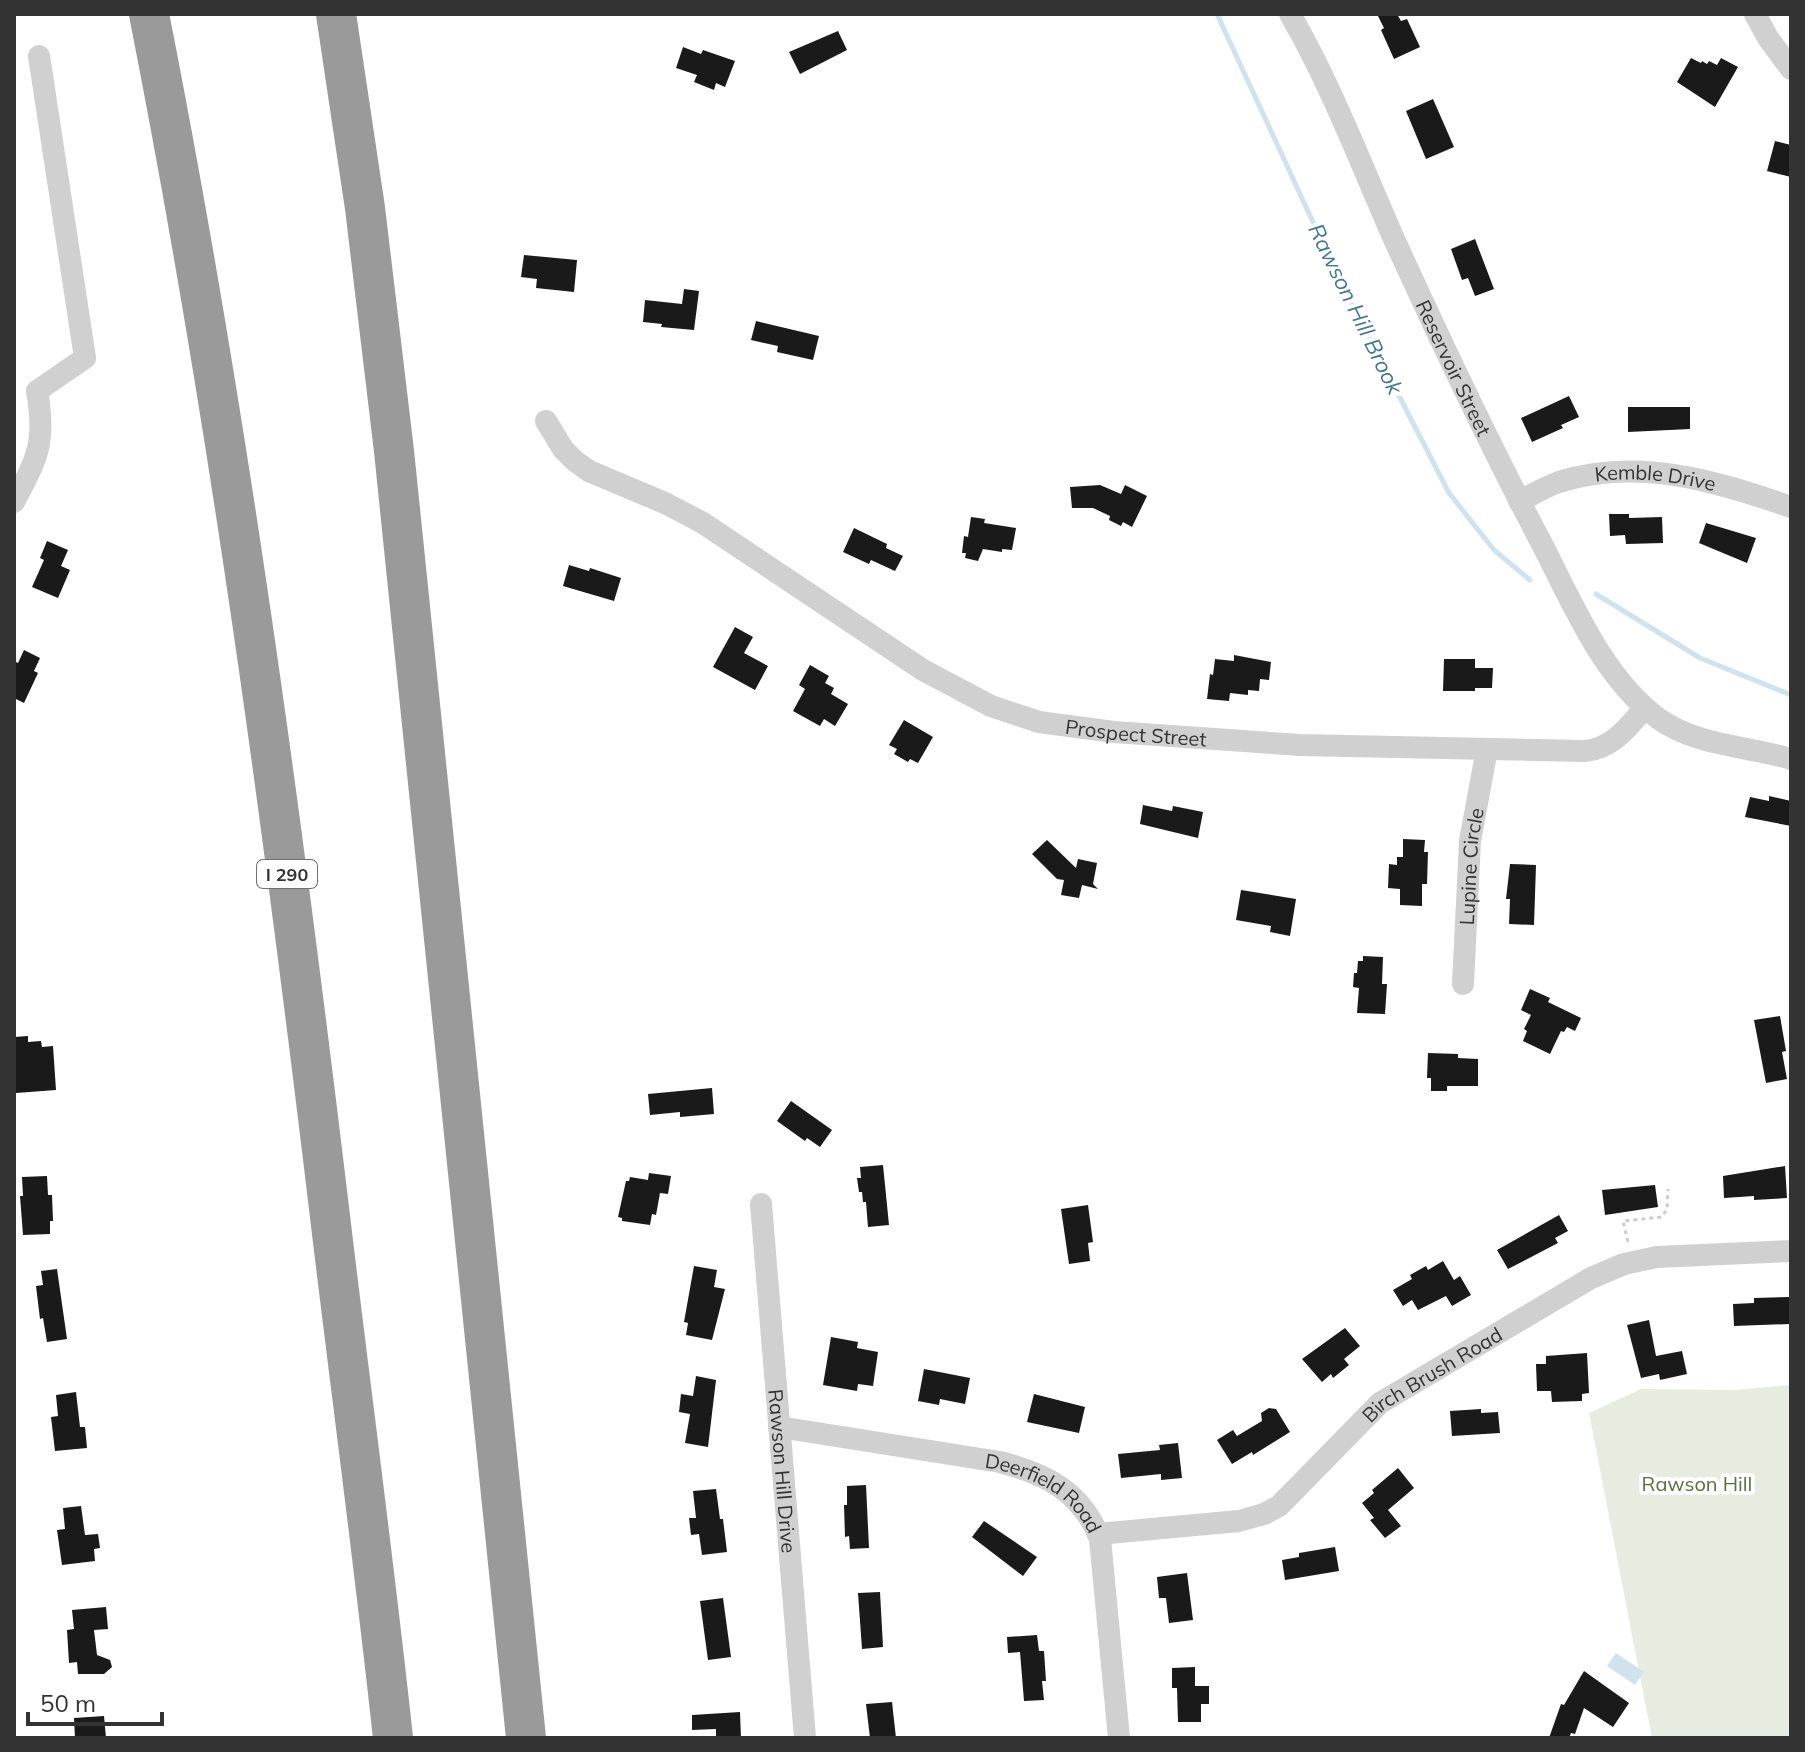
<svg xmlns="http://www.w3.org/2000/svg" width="1805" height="1752" viewBox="0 0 1805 1752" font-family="Mulish,sans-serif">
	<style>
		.green { fill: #e6ecdf }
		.water { fill: #cfe2ee }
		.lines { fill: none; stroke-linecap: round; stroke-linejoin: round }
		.stream { stroke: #cfe2ee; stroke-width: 5 }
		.building { fill: #1a1a1a }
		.path { stroke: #cdcdcd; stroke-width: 3; stroke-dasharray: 4 4; stroke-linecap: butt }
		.street { stroke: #d0d0d0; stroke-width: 22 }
		.highway { stroke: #9a9a9a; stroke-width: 40 }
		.labels { text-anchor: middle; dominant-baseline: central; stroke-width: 8; stroke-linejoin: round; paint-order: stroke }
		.shield { fill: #fff; stroke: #707070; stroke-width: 2 }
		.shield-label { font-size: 18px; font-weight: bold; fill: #333 }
		.street-label { font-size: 20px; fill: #333; stroke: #fff }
		.park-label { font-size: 20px; fill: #56703f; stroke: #fff }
		.water-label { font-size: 22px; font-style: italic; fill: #3f7597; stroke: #fff }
	</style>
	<rect width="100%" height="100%" fill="#fff"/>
	<polygon class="green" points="1791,1385 1791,1738 1652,1738 1589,1413 1641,1389 1734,1390"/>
	<polygon class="water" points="1616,1653 1644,1672 1635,1685 1607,1666"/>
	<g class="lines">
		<g class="stream">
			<polyline points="1217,14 1342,285 1449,493 1494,550 1530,580"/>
			<polyline points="1596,594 1700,658 1791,695"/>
		</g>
	</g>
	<g class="building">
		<polygon points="1377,14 1397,14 1401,21 1407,19 1420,47 1394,59 1381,30 1384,28"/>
		<polygon points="838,31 847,50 800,74 789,52"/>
		<polygon points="683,47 701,54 703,50 735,61 725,87 716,83 714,90 694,82 697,75 676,68"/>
		<polygon points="1691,58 1701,63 1702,61 1707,64 1709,61 1717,65 1721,58 1738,67 1715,107 1677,82"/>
		<polygon points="1433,99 1454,147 1426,159 1406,111"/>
		<polygon points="1775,141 1791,145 1791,177 1767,171"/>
		<polygon points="1475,239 1494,289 1475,296 1468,278 1462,280 1451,249"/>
		<polygon points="524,255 577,260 574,292 536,288 537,279 521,277"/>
		<polygon points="684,289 699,291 694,330 661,327 662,324 643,322 645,300 682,304"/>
		<polygon points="756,321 819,336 813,360 777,352 778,346 751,340"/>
		<polygon points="1569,396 1579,417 1561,425 1563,428 1532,442 1521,418"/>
		<polygon points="1628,407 1690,407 1690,429 1628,432"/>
		<polygon points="1100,485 1121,494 1125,485 1147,496 1132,527 1123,522 1121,526 1109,520 1110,516 1093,508 1072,508 1070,487"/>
		<polygon points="1609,514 1629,514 1629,518 1662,517 1663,543 1626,544 1625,535 1610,536"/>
		<polygon points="971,517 985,519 984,523 1016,528 1012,550 1002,549 1002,552 983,549 978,561 965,558 966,553 962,553 964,536 968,537"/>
		<polygon points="1706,523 1756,538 1747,563 1699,543"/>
		<polygon points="854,528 887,544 886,548 903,556 895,571 871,560 869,564 843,552"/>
		<polygon points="47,541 68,550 61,566 70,570 58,598 32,587 44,560 40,558"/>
		<polygon points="569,565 589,571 590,568 621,578 614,601 563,586"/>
		<polygon points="735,627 753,637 744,653 768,666 755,690 713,667"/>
		<polygon points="24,650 40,658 34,671 38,673 24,703 14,698 14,661 18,663"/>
		<polygon points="1234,655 1271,662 1269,680 1260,679 1259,691 1248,690 1248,695 1230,693 1229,701 1207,699 1210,674 1213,675 1215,659 1234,661"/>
		<polygon points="1444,659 1475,659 1475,668 1493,668 1492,688 1475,688 1475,691 1443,691"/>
		<polygon points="810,665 829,676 825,683 834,688 831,694 848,704 835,726 824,719 820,726 793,711 805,689 799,685"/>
		<polygon points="904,720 933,737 918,763 910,759 908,762 894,754 897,749 889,745"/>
		<polygon points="1769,796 1791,801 1791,826 1745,817 1750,797 1769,801"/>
		<polygon points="1143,805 1172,811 1173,806 1203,812 1198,838 1140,824"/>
		<polygon points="1403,839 1425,840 1424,852 1428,852 1427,884 1422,884 1422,906 1400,905 1400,889 1388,888 1389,864 1397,865 1397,857 1403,857"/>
		<polygon points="1047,840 1076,868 1078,859 1097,863 1093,884 1098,889 1082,885 1079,898 1061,895 1064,880 1057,879 1032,854"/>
		<polygon points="1510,864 1536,865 1534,925 1509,924 1510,899 1506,899"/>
		<polygon points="1241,890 1296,899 1290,936 1270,932 1271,926 1236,920"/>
		<polygon points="1363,956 1383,957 1382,984 1387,984 1385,1014 1357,1013 1359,988 1353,987 1354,973 1357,973 1358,961 1363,961"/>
		<polygon points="1530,989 1550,998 1548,1002 1581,1018 1575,1031 1567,1027 1564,1032 1561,1031 1550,1054 1523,1041 1527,1031 1524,1029 1531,1015 1521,1010"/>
		<polygon points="1780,1016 1786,1051 1782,1052 1787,1079 1766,1083 1754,1020"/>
		<polygon points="28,1036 28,1042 41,1041 42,1047 53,1046 56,1090 16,1093 14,1037"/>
		<polygon points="1428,1053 1458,1054 1458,1058 1478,1059 1478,1086 1447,1086 1447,1091 1431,1091 1431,1078 1427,1078"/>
		<polygon points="712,1088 714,1114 680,1117 680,1112 650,1115 648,1094"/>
		<polygon points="791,1101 832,1130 820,1147 807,1138 805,1141 777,1121"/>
		<polygon points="883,1165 889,1225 868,1227 866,1202 863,1202 862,1192 859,1192 857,1178 861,1178 860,1167"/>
		<polygon points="1785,1166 1787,1198 1754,1200 1754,1196 1724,1198 1723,1176"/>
		<polygon points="649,1173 671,1176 668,1194 660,1193 656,1215 652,1214 650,1225 622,1221 622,1218 618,1217 626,1181 629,1181 630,1177 648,1180"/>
		<polygon points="47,1176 48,1195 52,1195 53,1221 50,1221 50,1234 23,1235 20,1196 23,1196 22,1177"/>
		<polygon points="1655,1185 1658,1207 1605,1215 1602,1190"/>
		<polygon points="1088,1205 1093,1242 1088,1243 1090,1261 1069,1264 1061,1209"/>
		<polygon points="1559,1215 1568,1231 1555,1238 1558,1243 1508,1269 1497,1250"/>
		<polygon points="1443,1261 1454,1280 1460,1276 1471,1295 1452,1306 1446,1296 1418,1310 1412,1300 1403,1306 1393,1290 1412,1279 1410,1275 1426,1266 1428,1270"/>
		<polygon points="694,1266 717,1270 714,1287 725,1289 712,1340 686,1335 688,1323 684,1322"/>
		<polygon points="57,1269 67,1339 47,1342 43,1318 40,1319 36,1286 43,1285 41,1271"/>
		<polygon points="1789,1297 1790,1324 1734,1326 1733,1304 1754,1303 1754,1298"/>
		<polygon points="1649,1320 1656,1356 1682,1351 1687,1374 1660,1380 1659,1374 1641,1378 1627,1325"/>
		<polygon points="1345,1328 1360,1346 1344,1359 1349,1365 1333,1378 1331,1374 1322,1382 1302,1359"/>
		<polygon points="831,1337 858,1342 857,1348 878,1352 873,1386 858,1384 857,1391 823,1385"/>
		<polygon points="1587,1353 1589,1393 1582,1394 1582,1401 1552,1402 1551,1391 1537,1391 1536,1364 1546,1364 1546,1356"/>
		<polygon points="924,1369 970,1378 965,1404 940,1399 939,1405 918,1401"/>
		<polygon points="696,1376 716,1380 708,1447 685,1443 690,1414 679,1412 681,1394 693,1396"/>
		<polygon points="76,1392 80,1427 85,1427 87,1448 55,1451 51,1417 58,1416 56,1395"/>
		<polygon points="1034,1394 1085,1407 1079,1433 1027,1422"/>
		<polygon points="1269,1408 1276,1409 1290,1432 1253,1455 1252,1452 1232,1464 1217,1440 1233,1430 1237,1436 1262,1421 1261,1413"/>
		<polygon points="1481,1409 1481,1413 1498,1412 1500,1433 1452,1436 1450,1411"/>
		<polygon points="1178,1443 1182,1478 1161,1480 1161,1474 1121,1478 1118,1454 1160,1450 1159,1445"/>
		<polygon points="1398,1468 1414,1488 1388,1510 1401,1526 1385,1538 1370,1520 1374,1518 1362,1503 1374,1493 1372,1490"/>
		<polygon points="866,1485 869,1548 850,1549 849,1536 845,1537 844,1505 847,1505 847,1486"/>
		<polygon points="716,1489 720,1519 723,1519 727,1552 702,1555 699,1534 691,1535 689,1518 696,1518 693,1491"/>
		<polygon points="81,1506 85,1535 98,1534 100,1548 94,1549 95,1561 62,1565 57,1530 65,1529 63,1508"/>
		<polygon points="984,1521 1037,1557 1023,1576 972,1537"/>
		<polygon points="1335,1547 1339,1571 1285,1580 1282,1560 1299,1557 1299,1553"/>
		<polygon points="1187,1573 1193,1620 1169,1623 1166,1598 1159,1598 1157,1577"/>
		<polygon points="880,1592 883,1647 862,1649 858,1593"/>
		<polygon points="723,1598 731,1657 708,1660 700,1601"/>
		<polygon points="106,1607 108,1629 94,1630 97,1655 110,1660 112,1667 104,1674 78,1674 77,1662 69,1663 67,1630 74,1629 72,1610"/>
		<polygon points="1037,1635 1039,1651 1044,1651 1046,1681 1042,1681 1044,1700 1024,1701 1020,1652 1008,1653 1007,1637"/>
		<polygon points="1195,1667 1195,1686 1209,1686 1209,1704 1201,1704 1201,1722 1178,1722 1177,1688 1172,1688 1172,1668"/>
		<polygon points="1584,1671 1629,1703 1613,1727 1584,1708 1575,1734 1571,1733 1569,1738 1549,1738 1561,1704 1564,1705"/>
		<polygon points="892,1702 896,1738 870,1738 866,1704"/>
		<polygon points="740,1712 741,1738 716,1738 716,1729 692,1730 692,1715"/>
		<polygon points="104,1716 106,1738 75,1738 74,1718"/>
	</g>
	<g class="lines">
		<g class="path">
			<polyline points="14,1217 16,1217"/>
			<polyline points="1628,1242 1623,1221 1662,1217 1667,1209 1668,1189"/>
		</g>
		<g class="street">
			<path id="s1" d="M1290,14C1331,85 1361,164 1394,239C1441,342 1489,444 1542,544C1573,604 1603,678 1659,719C1697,746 1748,746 1791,759"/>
			<polyline points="1755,14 1768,38 1791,69"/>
			<path id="s2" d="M546,421L563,449L575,461L589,471L667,504L703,523L923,670L991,706L1039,722L1114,732L1300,745L1585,751C1613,748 1627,728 1645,708"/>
			<path id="s3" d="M1519,501C1532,495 1545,487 1559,482C1638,457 1716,481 1791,507"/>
			<path d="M14,502C38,457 46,442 37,391L85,358L39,56"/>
			<path id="s4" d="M1463,984L1470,841L1487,749"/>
			<path id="s5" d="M761,1204L805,1738"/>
			<path id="s6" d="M779,1427L1000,1462C1046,1474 1082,1492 1100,1539L1119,1738"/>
			<path id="s7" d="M1098,1534L1239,1521L1264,1514L1279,1506L1380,1403L1591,1278L1624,1264L1657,1257L1791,1251"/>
		</g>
		<g class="highway">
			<path d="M149,14C227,409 281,808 329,1208C350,1385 374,1561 393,1738"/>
			<polyline points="336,14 365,208 394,451 526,1738"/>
		</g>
	</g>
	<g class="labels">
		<rect class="shield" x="257" y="860" width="60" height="28" rx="6"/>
		<g class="shield-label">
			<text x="287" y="874">I 290</text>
		</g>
		<g class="street-label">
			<text stroke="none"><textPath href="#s1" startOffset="390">Reservoir Street</textPath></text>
			<text stroke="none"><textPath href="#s3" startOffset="142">Kemble Drive</textPath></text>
			<text stroke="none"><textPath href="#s2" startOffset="682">Prospect Street</textPath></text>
			<text stroke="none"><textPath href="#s4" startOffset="118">Lupine Circle</textPath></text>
			<text stroke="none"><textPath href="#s7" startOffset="388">Birch Brush Road</textPath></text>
			<text stroke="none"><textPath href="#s5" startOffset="268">Rawson Hill Drive</textPath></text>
			<text stroke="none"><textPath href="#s6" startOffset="278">Deerfield Road</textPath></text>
		</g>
		<g class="park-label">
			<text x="1697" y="1483">Rawson Hill</text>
		</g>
		<g class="water-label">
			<text transform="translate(1356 309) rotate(64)">Rawson Hill Brook</text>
		</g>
	</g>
	<rect width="1805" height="1752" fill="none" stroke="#333333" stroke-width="32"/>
	<path d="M28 1712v12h134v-12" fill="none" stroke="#333333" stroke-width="4"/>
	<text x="40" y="1712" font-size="24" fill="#333333" stroke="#ffffff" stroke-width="6" paint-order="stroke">50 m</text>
</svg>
